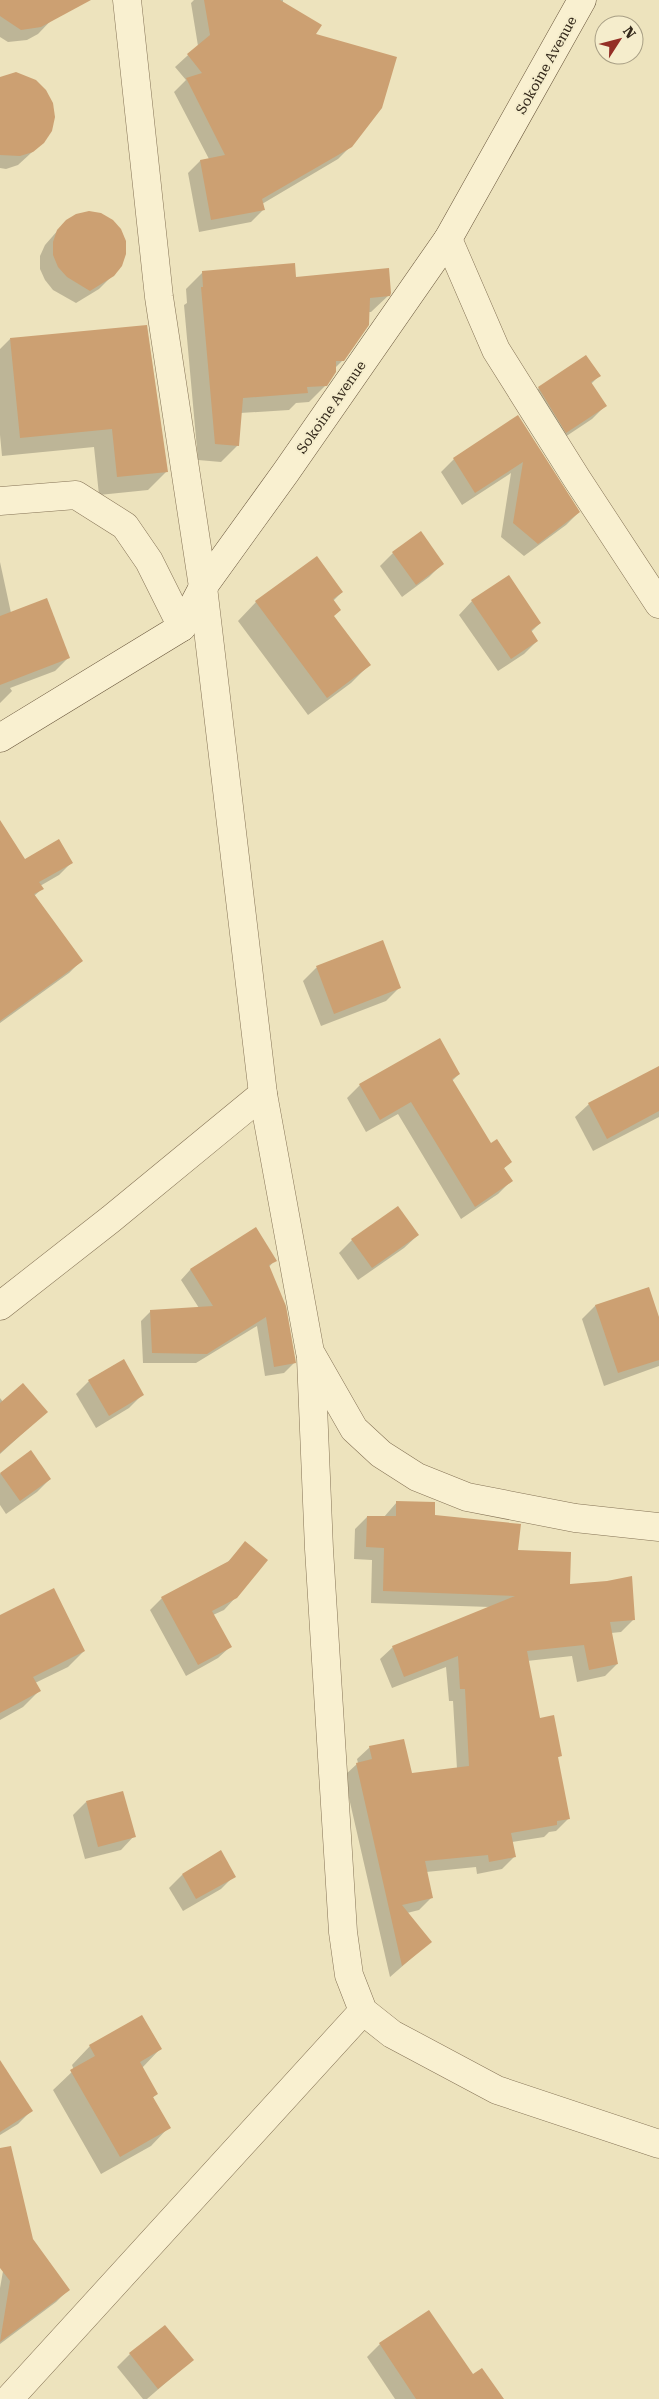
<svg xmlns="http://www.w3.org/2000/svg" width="659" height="2399" viewBox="0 0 659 2399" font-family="'Roboto Serif',serif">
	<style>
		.shadow { fill: #0003 }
		.building { fill: #cca072 }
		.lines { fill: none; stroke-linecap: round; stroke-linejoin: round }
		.street-casing { stroke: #857356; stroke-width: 29 }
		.secondary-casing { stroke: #67543a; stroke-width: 29 }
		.street { stroke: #f9f0d0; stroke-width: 28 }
		.secondary { stroke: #f9f0d0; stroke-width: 28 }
		.labels { text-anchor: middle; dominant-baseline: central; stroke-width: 4; stroke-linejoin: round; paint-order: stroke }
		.street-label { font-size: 14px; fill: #34291b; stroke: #f5edcc }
	</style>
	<rect width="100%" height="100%" fill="#ede3bd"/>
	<g class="shadow">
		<polygon points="0,0 65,0 60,11 38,34 27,40 8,42 0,37"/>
		<polygon points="194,0 283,0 283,3 314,34 351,146 338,159 262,204 263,210 251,222 199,232 188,173 200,161 209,159 174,92 186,80 175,67 198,46 191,3"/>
		<polygon points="0,78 43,142 18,165 6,169 0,168"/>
		<polygon points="66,221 113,275 99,289 76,303 53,290 45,280 40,269 40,256 45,245"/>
		<polygon points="203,272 295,279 389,295 371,312 368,312 343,360 335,368 326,385 309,402 296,403 289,410 240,413 238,445 221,462 198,460 184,305 187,303 186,289"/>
		<polygon points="10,339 167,471 148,490 99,495 94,447 2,456 0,435 0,349"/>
		<polygon points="586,357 599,376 591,384 605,406 592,419 553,445 526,401 539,388"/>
		<polygon points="518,417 579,512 566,525 524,556 501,537 511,473 462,505 441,472 454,459"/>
		<polygon points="393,553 442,564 429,577 402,597 380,566"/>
		<polygon points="0,562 11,613 68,658 55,671 10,688 12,691 0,703"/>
		<polygon points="342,592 333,601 333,617 369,665 351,683 308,715 238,621 256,602"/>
		<polygon points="472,601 540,623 531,632 537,641 524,654 498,671 459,615"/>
		<polygon points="0,853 24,861 71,863 59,875 40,886 42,889 34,896 81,961 69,973 0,1023"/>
		<polygon points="382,942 399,988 386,1001 321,1026 303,981 316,968"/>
		<polygon points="659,1067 659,1117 593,1151 575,1117 589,1104"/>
		<polygon points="459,1074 452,1081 491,1145 511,1162 503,1169 511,1181 498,1194 461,1219 398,1114 366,1132 347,1098 360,1085"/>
		<polygon points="256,1229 275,1260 269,1267 294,1363 284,1373 265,1376 257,1326 196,1363 143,1363 141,1321 151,1311 199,1308 181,1280 190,1270"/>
		<polygon points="418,1235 404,1248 358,1280 339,1253 352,1240"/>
		<polygon points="648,1288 659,1321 659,1366 604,1386 582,1319 595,1306"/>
		<polygon points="89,1381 142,1395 129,1408 96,1428 76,1394"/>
		<polygon points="0,1398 3,1402 46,1412 0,1454"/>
		<polygon points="31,1452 50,1479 37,1492 6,1514 0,1505 0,1474"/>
		<polygon points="397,1502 517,1551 569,1585 633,1620 621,1632 611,1633 617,1664 605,1676 577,1682 572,1656 527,1661 539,1720 560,1756 557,1758 569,1818 556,1831 549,1832 544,1837 512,1842 514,1857 502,1869 477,1874 476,1867 426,1872 431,1898 419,1910 407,1913 430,1942 390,1977 344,1776 358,1763 357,1759 370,1747 411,1775 457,1769 453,1701 449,1701 446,1667 392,1688 380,1659 393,1647 490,1607 371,1603 372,1560 354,1559 355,1529 367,1517 384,1517"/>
		<polygon points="245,1543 236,1597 224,1610 213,1615 230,1647 218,1658 186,1676 150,1610 162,1598 226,1564"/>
		<polygon points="0,1617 84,1651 68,1667 35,1683 39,1691 23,1707 0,1720"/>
		<polygon points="86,1802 134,1836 121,1850 85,1859 73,1815"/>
		<polygon points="182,1875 234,1876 221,1889 183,1911 169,1888"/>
		<polygon points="90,2046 160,2049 142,2068 157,2094 152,2098 169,2127 151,2146 101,2174 53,2090 74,2070 72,2065"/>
		<polygon points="0,2079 31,2111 18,2124 0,2135"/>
		<polygon points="0,2194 68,2290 56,2302 0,2344 0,2288 5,2260 0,2262"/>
		<polygon points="380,2344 473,2376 502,2399 395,2399 367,2357"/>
		<polygon points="130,2354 192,2360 147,2399 143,2399 117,2367"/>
	</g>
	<g class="building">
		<polygon points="0,0 91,0 41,27 21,30 0,16"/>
		<polygon points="204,0 280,0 322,25 316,34 397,57 382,108 352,147 262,199 265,210 211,220 200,160 225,155 186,78 202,73 187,54 210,35"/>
		<polygon points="16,72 36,80 46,90 53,103 55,117 52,131 44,143 33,152 20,156 0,155 0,77"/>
		<polygon points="89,211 101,213 113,220 121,229 126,241 126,254 122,266 114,276 90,291 67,277 58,267 53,255 53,242 57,230 66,220 76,214"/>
		<polygon points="295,263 296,277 389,268 391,293 390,296 370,298 369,325 344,361 336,361 336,372 327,386 307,387 308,393 243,398 239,446 215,444 201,287 203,287 202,271"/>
		<polygon points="147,325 168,472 117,477 112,429 20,438 10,338"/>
		<polygon points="586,355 601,376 591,382 607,406 566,433 538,387"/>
		<polygon points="518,415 580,512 538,544 513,523 523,462 475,493 453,458"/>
		<polygon points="421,531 444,564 416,585 392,552"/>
		<polygon points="317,556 343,592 333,599 341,610 334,616 371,665 327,698 255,601"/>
		<polygon points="509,575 541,623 531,630 538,641 511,659 471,600"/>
		<polygon points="47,598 70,658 0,685 0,616"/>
		<polygon points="0,820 25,859 59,839 73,863 39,882 44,889 34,894 83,961 0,1021"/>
		<polygon points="383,940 401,988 334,1014 316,966"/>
		<polygon points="440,1038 460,1074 452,1079 491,1143 497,1139 512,1162 504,1168 513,1181 475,1207 411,1102 380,1120 359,1084"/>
		<polygon points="659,1066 659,1111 607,1139 588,1103"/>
		<polygon points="398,1206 419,1235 372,1268 351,1239"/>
		<polygon points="256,1227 277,1261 269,1265 286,1306 296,1363 274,1367 266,1317 207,1354 152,1353 150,1310 213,1306 190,1269"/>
		<polygon points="649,1287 659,1317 659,1360 618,1373 595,1305"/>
		<polygon points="124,1359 144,1395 109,1416 88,1380"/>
		<polygon points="23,1383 48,1412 0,1453 0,1403"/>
		<polygon points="31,1450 51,1479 20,1501 0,1473"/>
		<polygon points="396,1501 435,1502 435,1515 521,1524 518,1550 571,1552 570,1584 607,1581 632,1576 635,1620 610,1622 618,1664 589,1670 584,1645 527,1651 540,1718 554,1715 562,1756 558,1757 570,1819 557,1821 557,1825 511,1833 516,1857 489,1862 488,1855 425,1861 433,1898 402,1905 432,1942 402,1966 356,1763 372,1759 369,1746 404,1739 412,1773 469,1766 465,1689 460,1689 458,1656 404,1677 392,1646 515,1596 383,1591 384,1548 366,1547 367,1516 396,1516"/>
		<polygon points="245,1541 268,1560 237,1598 212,1611 232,1647 198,1665 161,1597 229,1561"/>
		<polygon points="54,1588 85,1651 33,1677 41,1691 0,1713 0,1615"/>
		<polygon points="123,1791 136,1837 98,1847 86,1801"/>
		<polygon points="221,1850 236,1877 196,1899 182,1874"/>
		<polygon points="142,2015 162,2049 140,2062 158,2094 153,2097 171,2128 120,2157 70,2070 95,2056 89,2045"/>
		<polygon points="0,2060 33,2111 0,2132"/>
		<polygon points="11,2146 33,2239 70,2290 0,2342 10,2281 0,2268 0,2148"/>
		<polygon points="429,2310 473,2374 482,2368 504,2399 416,2399 379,2343"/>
		<polygon points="165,2325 194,2360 158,2389 129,2353"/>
	</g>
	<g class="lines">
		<defs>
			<g id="street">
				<polyline points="127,0 159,297 203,587 263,1094 310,1352 354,1429 381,1454 417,1477 467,1497 575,1518 659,1527"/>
				<polyline points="448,239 496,350 577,479 659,604"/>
				<polyline points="0,501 76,495 125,526 149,561 182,627"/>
				<polyline points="0,1306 111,1219 263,1094"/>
				<polyline points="311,1358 319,1549 343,1932 349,1975 363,2011 392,2034 497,2090 659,2144"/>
				<polyline points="9,2399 363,2011"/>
			</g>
			<polyline id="secondary" points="0,738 182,627 203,587 286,472 448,239 582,0"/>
		</defs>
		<use href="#street" class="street-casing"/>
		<use href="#secondary" class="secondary-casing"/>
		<use href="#street" class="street"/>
		<use href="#secondary" class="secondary"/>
	</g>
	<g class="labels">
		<g class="street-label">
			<text transform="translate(546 65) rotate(-61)">Sokoine Avenue</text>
			<text transform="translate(331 407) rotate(-55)">Sokoine Avenue</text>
		</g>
	</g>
	<g transform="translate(619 40) rotate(54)"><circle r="24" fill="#f5edcc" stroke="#a89f85"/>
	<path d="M0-4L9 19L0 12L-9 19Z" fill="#942f26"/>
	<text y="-8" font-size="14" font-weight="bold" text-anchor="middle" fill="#34291b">N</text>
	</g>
</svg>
